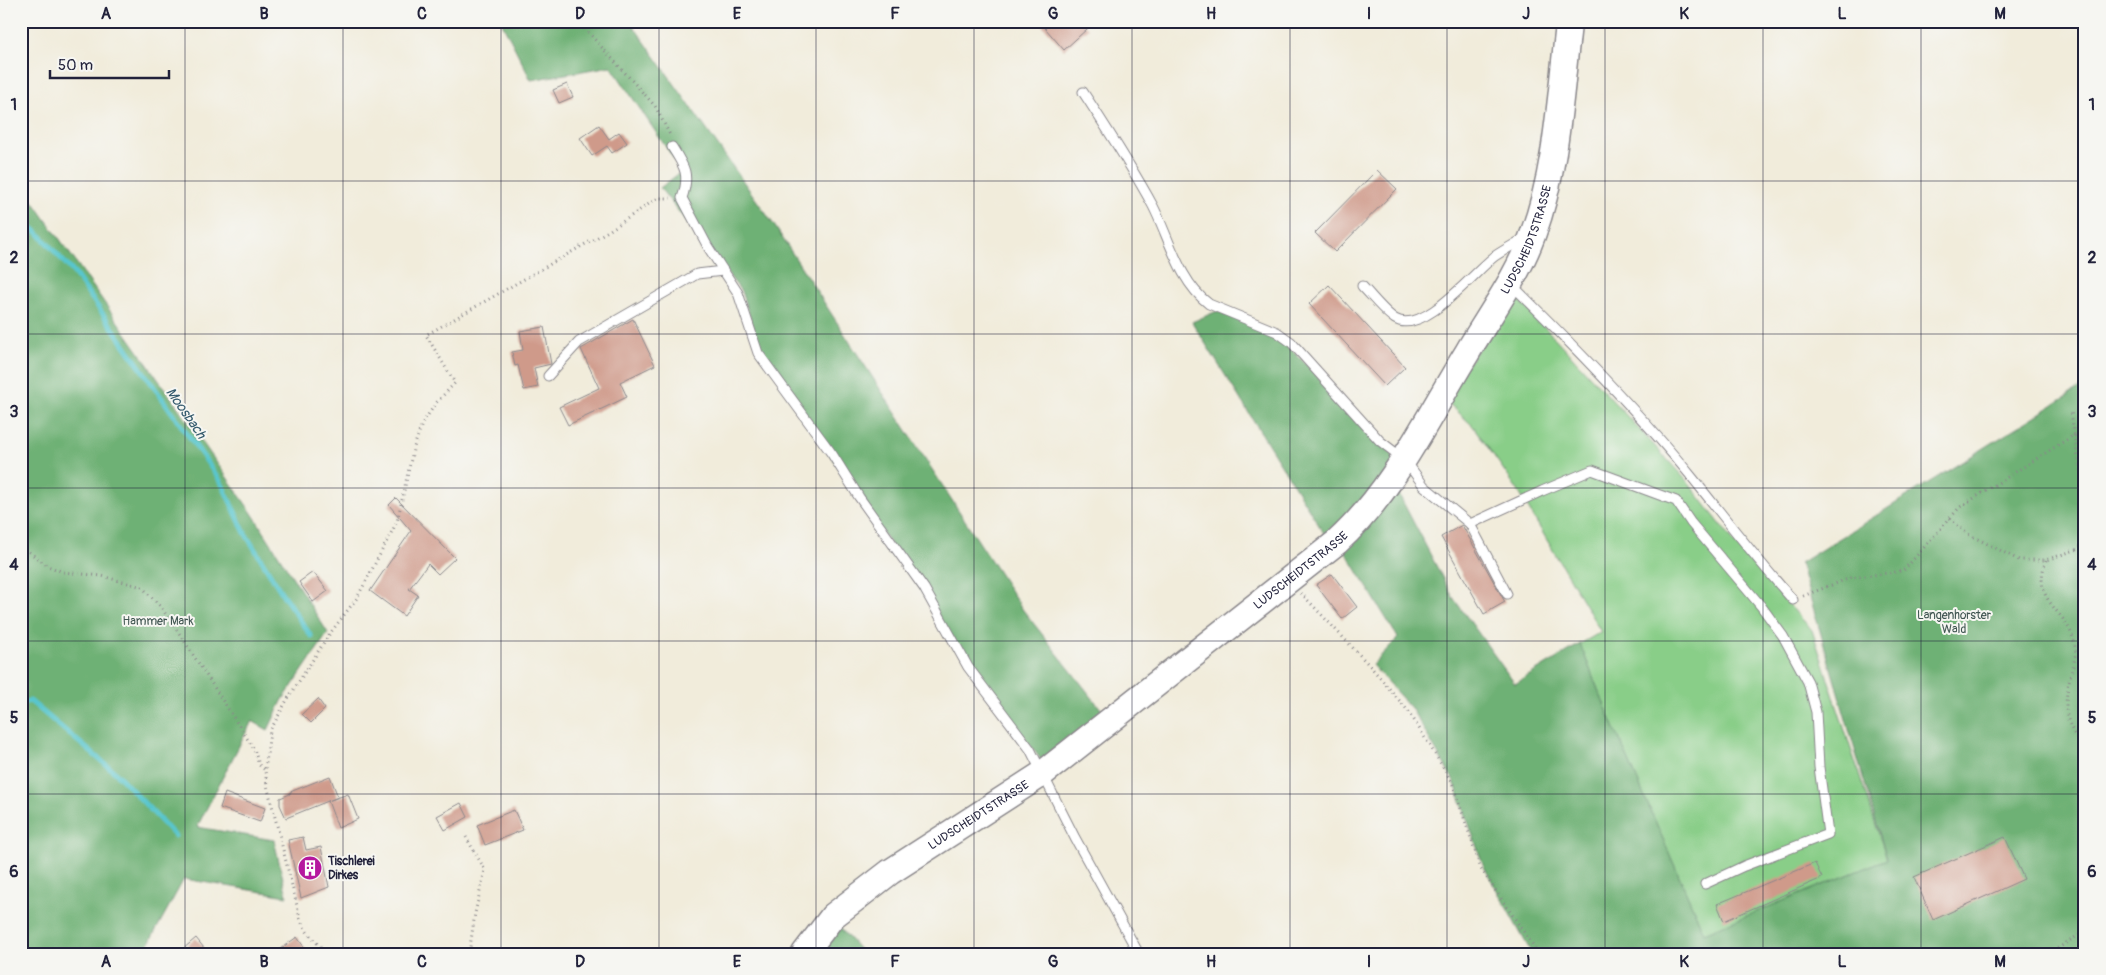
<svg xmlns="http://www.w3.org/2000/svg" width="2106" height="975" viewBox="0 0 2106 975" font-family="Pangolin,sans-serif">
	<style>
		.green { fill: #89ce88; stroke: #567862 }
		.forest { fill: #6eb174; stroke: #486a58 }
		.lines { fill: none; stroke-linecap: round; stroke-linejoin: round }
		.stream { stroke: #58c6ce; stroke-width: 5 }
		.building { fill: #cf9a8a }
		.lane-casing { stroke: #8a878b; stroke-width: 11 }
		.secondary-casing { stroke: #8a878b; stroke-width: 28 }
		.path { stroke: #8a878b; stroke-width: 3; stroke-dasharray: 1 4; stroke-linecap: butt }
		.lane { stroke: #fff; stroke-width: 9 }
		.secondary { stroke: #fff; stroke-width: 25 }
		.grid { fill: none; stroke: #22223b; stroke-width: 1; stroke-opacity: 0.55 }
		.labels { text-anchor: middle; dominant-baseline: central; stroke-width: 4; stroke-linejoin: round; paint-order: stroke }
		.street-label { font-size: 12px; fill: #22223b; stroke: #f6f6f2 }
		.park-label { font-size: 12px; fill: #415652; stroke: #f6f6f2 }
		.poi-label { font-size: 12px; font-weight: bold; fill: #22223b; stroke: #f6f6f2; text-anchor: start }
		.water-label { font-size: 14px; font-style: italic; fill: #355b6e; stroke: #f6f6f2 }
		.neatline { fill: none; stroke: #22223b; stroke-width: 2 }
		.grid-label { font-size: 16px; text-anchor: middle; font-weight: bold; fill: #22223b }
	</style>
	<rect width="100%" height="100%" fill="#f6f6f2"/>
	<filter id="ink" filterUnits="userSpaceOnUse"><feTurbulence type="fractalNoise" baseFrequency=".02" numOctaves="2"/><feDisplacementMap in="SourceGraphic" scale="10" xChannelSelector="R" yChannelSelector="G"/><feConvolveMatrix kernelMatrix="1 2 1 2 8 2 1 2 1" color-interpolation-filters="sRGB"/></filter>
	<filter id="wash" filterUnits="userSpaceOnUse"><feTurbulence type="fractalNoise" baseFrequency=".0096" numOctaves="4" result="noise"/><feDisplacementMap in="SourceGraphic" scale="20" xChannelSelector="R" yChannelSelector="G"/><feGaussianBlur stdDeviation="1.12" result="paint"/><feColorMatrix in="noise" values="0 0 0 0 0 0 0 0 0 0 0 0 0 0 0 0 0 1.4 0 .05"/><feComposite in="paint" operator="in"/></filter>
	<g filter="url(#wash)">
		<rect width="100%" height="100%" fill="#f1ecdb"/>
		<polygon class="green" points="1515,295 1687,481 1748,560 1812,630 1887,859 1704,934 1599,692 1580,644 1601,632 1517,489 1473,426 1444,399"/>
		<g class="forest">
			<polygon points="501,21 630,21 774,225 1023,610 1109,719 1047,768 971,665 761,351 741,291 660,188 682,171 611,66 531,80"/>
			<polygon points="21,184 252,513 328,633 282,701 268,730 252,721 197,827 274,840 287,896 184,879 143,954 21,954"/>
			<polygon points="1217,311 1275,334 1302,360 1398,460 1330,543 1192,322"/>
			<polygon points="2085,385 2085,954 1532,954 1483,865 1454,781 1411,708 1372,665 1398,638 1341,544 1393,483 1452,596 1515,684 1580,644 1599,692 1704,933 1887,859 1800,563"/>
			<polygon points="834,921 863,954 808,954"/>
		</g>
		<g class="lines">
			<g class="stream">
				<polyline points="21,218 38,233 74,273 221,482 245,533 283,595 311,636"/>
				<polyline points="21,703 30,701 117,774 175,836"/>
			</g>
		</g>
		<g id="blocks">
			<g class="building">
				<polygon points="1039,21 1081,21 1088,28 1064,50"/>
				<polygon points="567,84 573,97 559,103 553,90"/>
				<polygon points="599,125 609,139 619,132 627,143 612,153 607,146 592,156 580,138"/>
				<polygon points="1377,170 1397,189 1335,252 1315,233"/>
				<polygon points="1329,285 1405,367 1385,386 1309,304"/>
				<polygon points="633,319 655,365 620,382 627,397 568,425 559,407 599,388 581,349"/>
				<polygon points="544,327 551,364 534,368 538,387 524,390 518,365 515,366 512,352 523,350 520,331"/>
				<polygon points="396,498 455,558 438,574 428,564 409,589 418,595 404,616 370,591 411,531 389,505"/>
				<polygon points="1462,525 1505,602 1484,614 1441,537"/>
				<polygon points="313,572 328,591 313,602 299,582"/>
				<polygon points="1332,574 1357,607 1342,619 1316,585"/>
				<polygon points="318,699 325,709 311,723 302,714"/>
				<polygon points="330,776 338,797 286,818 280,805 280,798 290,794 290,792"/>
				<polygon points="225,793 265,808 260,822 220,808"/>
				<polygon points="348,794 358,819 338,828 328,801"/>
				<polygon points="461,803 468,817 445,830 437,816"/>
				<polygon points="514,810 523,830 485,845 477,825"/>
				<polygon points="303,837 306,850 321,847 329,887 301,898 288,840"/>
				<polygon points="2005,837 2024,879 1933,920 1914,877"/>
				<polygon points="1815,863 1822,878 1724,921 1717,904"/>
				<polygon points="297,937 309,954 273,954"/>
				<polygon points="196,938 204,948 197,954 177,954"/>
			</g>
		</g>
	</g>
	<g filter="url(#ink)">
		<use href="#blocks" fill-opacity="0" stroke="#8a878b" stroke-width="1"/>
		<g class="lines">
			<defs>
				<g id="lane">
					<path d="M1083,92C1107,129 1132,167 1153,206C1169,237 1179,282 1209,304L1277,332L1291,342L1380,441L1405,460L1424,486L1470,524L1507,594"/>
					<path d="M672,147C685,167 690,175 682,198L708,247L738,293L758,353L832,454L859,497L924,588L968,667L1030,749L1075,838L1139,954"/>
					<path d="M1512,285C1574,346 1636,409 1691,476C1725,518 1756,559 1793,600"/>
					<path d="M1362,286C1371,295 1384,312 1395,319C1423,336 1474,272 1495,256C1504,250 1515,244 1525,238"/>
					<polyline points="548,376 579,342 697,274 723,271"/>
					<polyline points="1470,524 1542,491 1592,470 1676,501 1691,523 1761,606 1783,636 1808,682 1816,712 1819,767 1828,834 1744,866 1705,884"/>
				</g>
				<g id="secondary">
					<path id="s1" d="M804,954L833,916L890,872L1042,774L1337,542C1394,490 1427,418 1467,353C1490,314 1518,276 1533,234C1558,166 1560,92 1569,21"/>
				</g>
			</defs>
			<use href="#lane" class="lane-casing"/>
			<use href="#secondary" class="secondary-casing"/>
			<g class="path">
				<polyline points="578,21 655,106 671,137"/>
				<polyline points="2074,435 2080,469 2085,482"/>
				<polyline points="2075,436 2085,443"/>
				<polyline points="1950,518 1966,533 2019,560 2046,560 2078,549 2085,542"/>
				<polyline points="21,546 48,566 63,572 102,576 142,587 160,606 179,633 254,749 259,765 265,770"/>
				<path d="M2046,560C2030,605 2069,608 2075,646C2077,655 2073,665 2071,673C2063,707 2063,722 2085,749"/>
				<polyline points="1301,593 1371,667 1409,712 1452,782 1481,869 1539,954"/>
				<polyline points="1803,596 1850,578 1903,571 1960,507 2074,435 2071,410"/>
				<polyline points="466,837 485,870 475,913 469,954"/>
				<path d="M328,954C317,943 305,933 300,918L267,785L265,771L270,731L287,700L328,636L357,598L397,522L413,450L422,424L436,403L455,383L426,335L610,230L658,198H671"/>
				<polyline points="2049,954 2085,931"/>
			</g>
			<use href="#lane" class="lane"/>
			<use href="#secondary" class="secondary"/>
		</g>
	</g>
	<path class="grid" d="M185,21V954M343,21V954M501,21V954M659,21V954M816,21V954M974,21V954M1132,21V954M1290,21V954M1447,21V954M1605,21V954M1763,21V954M1921,21V954M21,181H2085M21,334H2085M21,488H2085M21,641H2085M21,794H2085"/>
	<defs>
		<symbol id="building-disc" viewBox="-11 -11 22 22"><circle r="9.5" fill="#b5179e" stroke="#f6f6f2"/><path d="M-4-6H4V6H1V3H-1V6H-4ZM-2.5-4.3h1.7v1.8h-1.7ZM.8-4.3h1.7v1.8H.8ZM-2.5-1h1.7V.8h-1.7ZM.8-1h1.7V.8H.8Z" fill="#fff"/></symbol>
	</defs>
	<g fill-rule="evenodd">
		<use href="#building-disc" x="296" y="854" width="28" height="28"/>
	</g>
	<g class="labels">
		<g class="street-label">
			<text stroke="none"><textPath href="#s1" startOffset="1035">LUDSCHEIDTSTRASSE</textPath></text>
			<text stroke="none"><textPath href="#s1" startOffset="630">LUDSCHEIDTSTRASSE</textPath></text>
			<text stroke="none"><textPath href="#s1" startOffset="225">LUDSCHEIDTSTRASSE</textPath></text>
		</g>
		<g class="park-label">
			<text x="1954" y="615">Langenhorster<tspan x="1954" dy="14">Wald</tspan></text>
			<text x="158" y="621">Hammer Mark</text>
		</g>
		<g class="poi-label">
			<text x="328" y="861">Tischlerei<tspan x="328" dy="14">Dirkes</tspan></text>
		</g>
		<g class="water-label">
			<text transform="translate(186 413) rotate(55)">Moosbach</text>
		</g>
	</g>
	<rect width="2106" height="975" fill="none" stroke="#f6f6f2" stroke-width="55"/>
	<path d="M50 70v8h119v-8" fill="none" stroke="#22223b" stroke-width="2.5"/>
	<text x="58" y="70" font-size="15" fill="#22223b" stroke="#f6f6f2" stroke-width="4" paint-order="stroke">50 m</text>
	<rect x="28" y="28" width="2050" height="920" class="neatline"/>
	<g class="grid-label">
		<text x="106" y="19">A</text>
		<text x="264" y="19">B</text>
		<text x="422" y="19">C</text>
		<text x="580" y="19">D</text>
		<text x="737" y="19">E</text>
		<text x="895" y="19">F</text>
		<text x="1053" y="19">G</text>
		<text x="1211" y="19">H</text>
		<text x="1369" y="19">I</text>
		<text x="1526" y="19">J</text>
		<text x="1684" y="19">K</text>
		<text x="1842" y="19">L</text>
		<text x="2000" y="19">M</text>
		<text x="14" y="110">1</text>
		<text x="2092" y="110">1</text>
		<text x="14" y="263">2</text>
		<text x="2092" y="263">2</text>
		<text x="14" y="417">3</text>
		<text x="2092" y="417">3</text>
		<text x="14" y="570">4</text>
		<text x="2092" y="570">4</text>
		<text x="14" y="723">5</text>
		<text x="2092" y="723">5</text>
		<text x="14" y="877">6</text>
		<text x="2092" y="877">6</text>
		<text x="106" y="967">A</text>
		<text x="264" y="967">B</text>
		<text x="422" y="967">C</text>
		<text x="580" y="967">D</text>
		<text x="737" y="967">E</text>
		<text x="895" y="967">F</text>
		<text x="1053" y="967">G</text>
		<text x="1211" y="967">H</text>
		<text x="1369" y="967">I</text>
		<text x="1526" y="967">J</text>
		<text x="1684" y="967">K</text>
		<text x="1842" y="967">L</text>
		<text x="2000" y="967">M</text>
	</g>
</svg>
